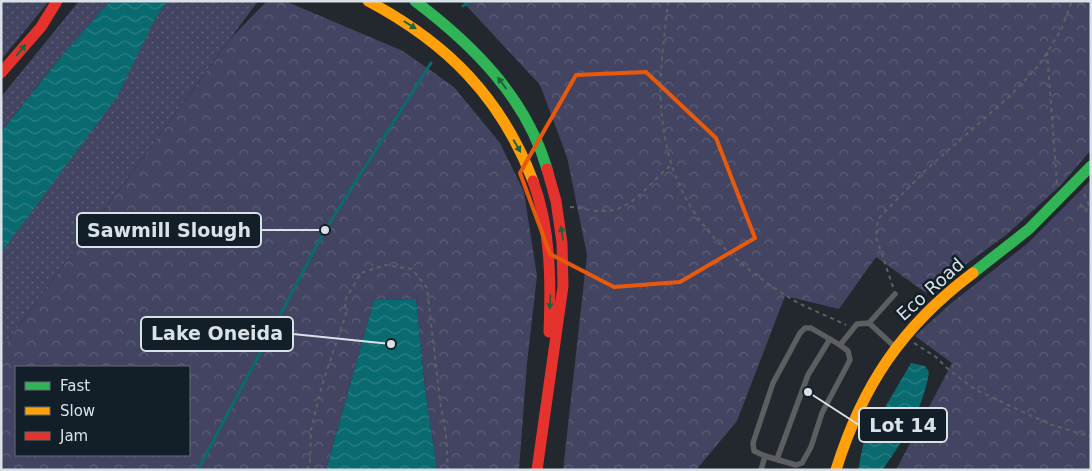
<svg xmlns="http://www.w3.org/2000/svg" width="1092" height="471" viewBox="0 0 1092 471" font-family="'DejaVu Sans',sans-serif">
	<style>
		.grass { fill: url(#grass-dots) }
		.forest { fill: url(#forest-crowns); fill-rule: evenodd }
		.water { fill: url(#water-waves) }
		.lines { fill: none; stroke-linecap: round; stroke-linejoin: round }
		.stream { stroke: #096a70; stroke-width: 3 }
		.path { stroke: #5e6164; stroke-width: 2; stroke-dasharray: 4 4; stroke-linecap: butt }
		.lane { stroke: #5c5e60; stroke-width: 5.5 }
		.fast { stroke: #30b455; stroke-width: 11 }
		.slow { stroke: #ff9f0a; stroke-width: 11 }
		.jam { stroke: #e5322d; stroke-width: 11 }
		.oneway { fill: #20623c }
		.marked { fill: none; stroke: #e8590c; stroke-width: 4; stroke-linejoin: round }
		.labels { text-anchor: middle; dominant-baseline: central; stroke-width: 5; stroke-linejoin: round; paint-order: stroke }
		.street-label { font-size: 18px; fill: #dae2e8; stroke: #131f28 }
		.leader { fill: none; stroke: #dae2e8; stroke-width: 2 }
		.callout-dot { fill: #dae2e8; stroke: #131f28; stroke-width: 2 }
		.callout { fill: #131f28; stroke: #dae2e8; stroke-width: 2 }
		.callout-label { font-size: 19px; text-anchor: middle; font-weight: bold; fill: #dae2e8 }
	</style>
	<defs>
		<pattern id="grass-dots" width="8" height="8" patternUnits="userSpaceOnUse" patternTransform="scale(1.25)"><rect width="8" height="8" fill="#424461"/><path d="M2 2h.1M6 6h.1" fill="none" stroke="#5d5f78" stroke-width="1.8" stroke-linecap="round"/></pattern>
		<pattern id="forest-crowns" width="20" height="18" patternUnits="userSpaceOnUse" patternTransform="scale(1.25)"><rect width="20" height="18" fill="#424461"/><path d="M2 6a3 3 0 1 1 6 0M12 15a3 3 0 1 1 6 0" fill="none" stroke="#5d5f78"/></pattern>
		<pattern id="water-waves" width="16" height="10" patternUnits="userSpaceOnUse" patternTransform="scale(1.25)"><rect width="16" height="10" fill="#096a70"/><path d="M0 5q4-4 8 0t8 0" fill="none" stroke="#2c7f84"/></pattern>
	</defs>
	<rect width="100%" height="100%" fill="#22282d"/>
	<g class="grass">
		<polygon points="1,1 49,1 1,60"/>
		<polygon points="79,1 110,1 64,53 1,132 1,97"/>
		<polygon points="167,1 258,1 1,350 1,253"/>
	</g>
	<g class="forest">
		<path d="M267,1H285L403,51L454,87L500,143L524,192L537,276L527,363L519,470H437L425,388L416,299L374,300L326,470H1V350L231,38ZM16,367H189V455H16Z"/>
		<polygon points="462,1 1091,1 1091,150 1061,185 1005,236 926,293 876,257 839,309 785,296 737,421 696,470 563,470 587,255 567,157 540,85"/>
		<polygon points="1091,180 1091,470 896,470 952,363 915,336 950,304 1028,243"/>
	</g>
	<g class="water">
		<polygon points="110,1 167,1 154,21 117,97 1,253 1,132 64,53"/>
		<polygon points="416,299 425,388 437,470 326,470 374,300"/>
		<path d="M911,363L925,366L929,372C924,406 903,442 882,470H858L863,445Z"/>
	</g>
	<g class="lines">
		<g class="stream">
			<polyline points="463,6 471,1"/>
			<polyline points="198,470 325,230 431,63"/>
		</g>
		<g class="path">
			<path d="M668,1C665,34 659,70 661,103C666,196 709,246 785,295C803,307 826,315 846,325"/>
			<polyline points="1047,52 1057,183"/>
			<polyline points="1080,204 1086,211 1089,205 1083,192"/>
			<path d="M570,207C580,207 590,211 601,211C631,213 649,183 670,166"/>
			<polyline points="893,287 876,237 878,219 928,168 1011,95 1040,64 1061,30 1072,1"/>
			<polyline points="914,343 936,357 949,370 976,390 1049,424 1091,437"/>
			<polyline points="307,470 310,463 311,430 322,385 346,314 345,300 361,273 385,265 412,269 427,288 440,401 446,435 448,470"/>
		</g>
		<g class="lane">
			<polyline points="869,323 895,294"/>
			<polyline points="765,456 754,451 753,443 773,383 800,333 805,328 811,328 840,345"/>
			<polyline points="777,459 808,375 830,339"/>
			<polyline points="761,470 765,456 796,465 802,463 811,447 822,413 850,360 848,351 840,345 857,324 869,323 895,347"/>
		</g>
		<g class="fast">
			<path d="M415,1C472,44 526,97 547,169"/>
			<polyline points="973,273 1029,229 1091,166"/>
		</g>
		<g class="slow">
			<path d="M368,1C447,43 501,97 533,181"/>
			<path d="M836,470C862,386 902,326 973,273"/>
		</g>
		<g class="jam">
			<polyline points="1,73 41,27 57,1"/>
			<path d="M533,181C551,229 551,281 549,332"/>
			<polyline points="537,470 563,286 562,243 556,201 547,169"/>
		</g>
	</g>
	<defs><path id="oneway-solid" d="M-6-.8H1V-3.2L6.5 0L1 3.2V.8H-6Z" transform="scale(1.25)"/></defs>
	<g class="oneway">
		<use href="#oneway-solid" transform="translate(410 25) rotate(32)"/>
		<use href="#oneway-solid" transform="translate(21 50) rotate(-50)"/>
		<use href="#oneway-solid" transform="translate(502 83) rotate(-126)"/>
		<use href="#oneway-solid" transform="translate(517 146) rotate(60)"/>
		<use href="#oneway-solid" transform="translate(562 233) rotate(-98)"/>
		<use href="#oneway-solid" transform="translate(550 302) rotate(93)"/>
	</g>
	<path class="marked" d="M646,72L716,138L755,238L680,282L614,287L550,254L520,173L576,75Z"/>
	<g class="labels">
		<g class="street-label">
			<text transform="translate(930 289) rotate(-42)">Eco Road</text>
		</g>
	</g>
	<path class="leader" d="M325 230L261 230M391 344L293 334M808 392L859 425"/>
	<g class="callout-dot">
		<circle cx="325" cy="230" r="5"/>
		<circle cx="391" cy="344" r="5"/>
		<circle cx="808" cy="392" r="5"/>
	</g>
	<g class="callout">
		<rect x="77" y="213" width="184" height="34" rx="5"/>
		<rect x="141" y="317" width="152" height="34" rx="5"/>
		<rect x="859" y="408" width="88" height="34" rx="5"/>
	</g>
	<g class="callout-label">
		<text x="169" y="237">Sawmill Slough</text>
		<text x="217" y="340">Lake Oneida</text>
		<text x="903" y="432">Lot 14</text>
	</g>
	<rect width="1092" height="471" fill="none" stroke="#dae2e8" stroke-width="5"/>
	<rect x="15" y="366" width="175" height="90" fill="#131f28" stroke="#636d75"/>
	<rect x="25" y="382" width="25" height="8" fill="#30b455" stroke="#636d75"/>
	<text x="60" y="391" font-size="15" fill="#dae2e8">Fast</text>
	<rect x="25" y="407" width="25" height="8" fill="#ff9f0a" stroke="#636d75"/>
	<text x="60" y="416" font-size="15" fill="#dae2e8">Slow</text>
	<rect x="25" y="432" width="25" height="8" fill="#e5322d" stroke="#636d75"/>
	<text x="60" y="441" font-size="15" fill="#dae2e8">Jam</text>
</svg>
